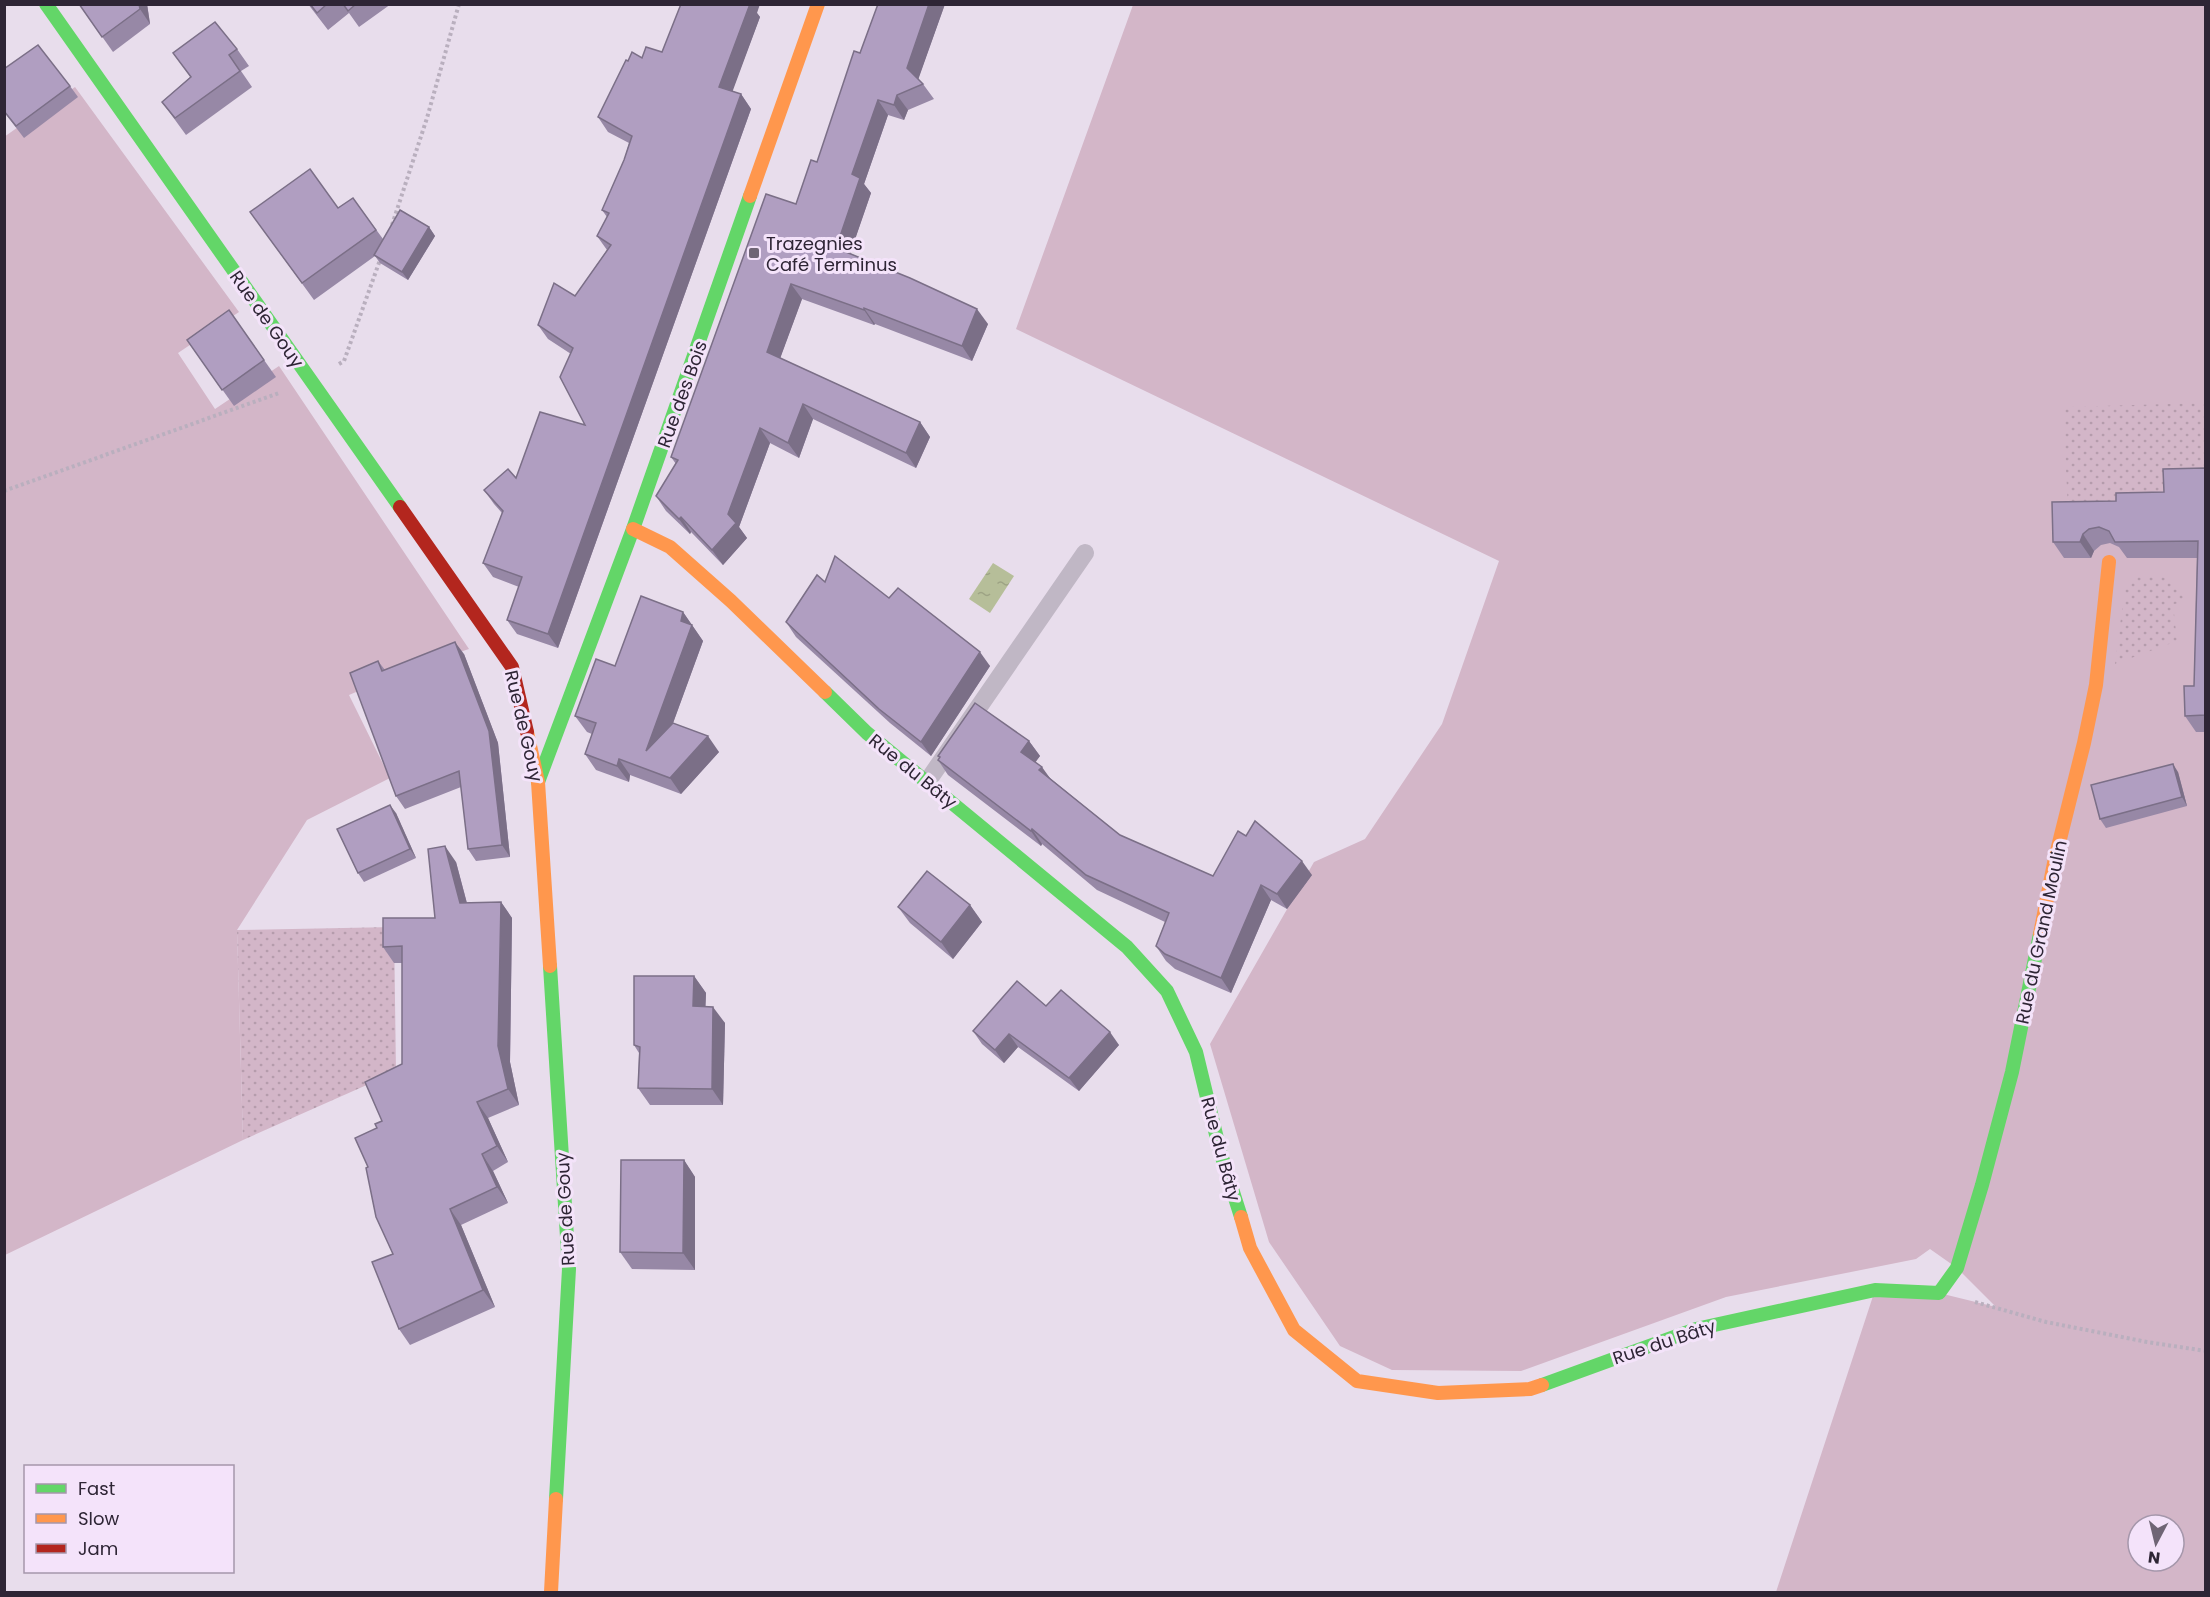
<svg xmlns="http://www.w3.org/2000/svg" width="2210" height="1597" viewBox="0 0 2210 1597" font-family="Poppins,sans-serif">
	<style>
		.grass { fill: #d3b6c8; fill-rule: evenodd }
		.garden { fill: url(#garden-dots) }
		.water { fill: url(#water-ripples) }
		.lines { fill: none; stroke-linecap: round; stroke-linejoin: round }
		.path { stroke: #b9afbe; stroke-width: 4; stroke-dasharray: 3 3; stroke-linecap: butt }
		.lane { stroke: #c0b7c5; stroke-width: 18 }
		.fast { stroke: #63d668; stroke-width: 14 }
		.slow { stroke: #ff974d; stroke-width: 14 }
		.jam { stroke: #b3261e; stroke-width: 14 }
		.wall { fill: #9788a6 }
		.shaded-wall { fill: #7b6f87 }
		.building { fill: #b09ec1; stroke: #7b6f87; stroke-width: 1.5 }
		.poi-dot { fill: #6f6575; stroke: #f4e3fa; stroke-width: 2 }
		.labels { text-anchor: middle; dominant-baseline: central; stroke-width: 6; stroke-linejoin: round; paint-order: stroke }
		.poi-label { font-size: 18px; fill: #2e2535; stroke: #f4e3fa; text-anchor: start }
		.street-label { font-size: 18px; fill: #2e2535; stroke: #f4e3fa }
	</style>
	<defs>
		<pattern id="garden-dots" width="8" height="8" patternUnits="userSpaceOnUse" patternTransform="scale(1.5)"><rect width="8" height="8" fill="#d3b6c8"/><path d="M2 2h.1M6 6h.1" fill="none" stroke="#b59cac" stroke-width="1.8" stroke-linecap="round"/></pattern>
		<pattern id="water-ripples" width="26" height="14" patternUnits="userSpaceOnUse" patternTransform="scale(1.5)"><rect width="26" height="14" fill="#b6be99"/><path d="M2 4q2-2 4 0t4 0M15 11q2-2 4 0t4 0" fill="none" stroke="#9da384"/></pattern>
	</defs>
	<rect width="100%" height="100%" fill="#e8ddec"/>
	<g class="grass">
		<path d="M1133,5H2205V1592H1776L1875,1290L1939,1293L1996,1307L1957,1268L1930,1249L1916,1259L1726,1297L1521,1371L1392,1370L1340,1346L1269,1242L1210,1044L1314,862L1365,839L1442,724L1499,561L1016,329ZM2138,1525H2174V1561H2138Z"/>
		<polygon points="75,87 239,312 178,353 215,409 279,366 469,649 412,668 349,695 390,778 307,820 237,930 243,1140 5,1255 4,137"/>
	</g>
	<g class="garden">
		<polygon points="2205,403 2205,482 2170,510 2068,510 2063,407"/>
		<path d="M2143,575C2166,575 2179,580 2185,603L2173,604L2177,641L2115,664L2125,587L2131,580Z"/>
		<polygon points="394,927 396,1072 243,1140 237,930"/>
	</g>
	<polygon class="water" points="993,563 1014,576 990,613 969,599"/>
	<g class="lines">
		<g class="path">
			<polyline points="392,225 427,118 459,4"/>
			<polyline points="339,364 344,361 380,260"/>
			<polyline points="4,491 279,393"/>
			<polyline points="1975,1302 2046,1322 2147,1342 2206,1351"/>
		</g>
		<polyline class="lane" points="927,782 1085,553"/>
		<g class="fast">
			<polyline points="46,4 400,507"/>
			<polyline points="825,692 867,733 1127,947 1167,991 1196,1052 1220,1151 1241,1217"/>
			<polyline points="538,782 633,529 750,196"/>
			<polyline points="550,966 569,1269 556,1499"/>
			<polyline points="1542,1385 1696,1329 1875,1290 1939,1293 1957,1268 1982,1185 2012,1072 2040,934"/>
		</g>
		<g class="slow">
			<polyline points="750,196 818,4"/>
			<polyline points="633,529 670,547 731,601 825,692"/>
			<polyline points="527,732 538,782 550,966"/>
			<polyline points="2040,934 2054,863 2084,743 2096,685 2109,562"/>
			<polyline points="1241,1217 1250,1248 1294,1330 1357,1381 1438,1393 1530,1389 1542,1385"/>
			<polyline points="551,1592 556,1499"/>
		</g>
		<polyline class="jam" points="400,507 512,667 527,732"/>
	</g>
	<g class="wall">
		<polygon points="79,4 147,4 150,24 113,52"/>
		<polygon points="308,4 391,4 359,27 349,13 328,30"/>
		<polygon points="878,4 945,4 918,79 923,84 934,99 908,110 904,120 888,115 864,184 871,193 850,253 988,324 972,361 875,324 874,325 802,299 780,358 920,422 930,437 916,468 813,419 799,458 770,443 739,527 747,538 723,565 691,532 690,534 666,511 656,496 676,464 671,457 817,162 860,53"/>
		<polygon points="757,13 760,17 732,91 741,94 751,109 558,648 517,634 507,620 519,587 493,577 483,563 502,513 494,504 484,490 516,478 585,425 571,354 548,339 538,325 575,296 607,250 597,236 607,217 602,210 624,160 629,143 608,132 598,117 628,61 662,52"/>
		<polygon points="237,49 249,66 241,71 252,87 186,135 162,102 190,77"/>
		<polygon points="70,86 78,97 24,138 4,112"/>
		<polygon points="353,198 383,239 429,227 435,236 408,280 380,263 375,256 314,300 250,212 338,208"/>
		<polygon points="229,310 276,377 234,406 187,340"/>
		<polygon points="2205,468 2205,732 2196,732 2185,716 2194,686 2197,558 2127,558 2119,547 2110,543 2101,545 2094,551 2091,558 2064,558 2053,542 2116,501 2164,492"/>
		<polygon points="825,582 889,598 990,666 931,756 890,723 796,637 786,622"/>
		<polygon points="683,612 703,641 673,723 719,752 681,794 630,775 629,782 596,770 585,754 592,734 587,732 575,716 615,666"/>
		<polygon points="464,654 498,743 510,857 476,861 468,849 461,787 405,809 396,796 378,661 385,670"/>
		<polygon points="1029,741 1040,756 1035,762 1050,778 1120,835 1213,876 1312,875 1287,909 1271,900 1231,993 1175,969 1166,961 1156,946 1165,922 1097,890 1042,844 1041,846 948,775 938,760 940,757 938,756"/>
		<polygon points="2178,772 2187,806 2106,828 2100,819"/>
		<polygon points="396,813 416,858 364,882 358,873"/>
		<polygon points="456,862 467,903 501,902 512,918 510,1062 519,1105 488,1118 508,1162 493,1171 508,1203 461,1225 495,1307 410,1345 399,1329 393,1254 368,1167 377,1128 382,1121 402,1064 402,963 394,963 383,947 435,918"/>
		<polygon points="970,905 982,922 953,959 910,923 898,907"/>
		<polygon points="694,976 706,993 705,1007 725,1023 723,1105 650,1105 638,1088 639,1053 634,1045"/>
		<polygon points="1046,1006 1119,1045 1079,1091 1018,1047 1004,1063 982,1044 973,1031"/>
		<polygon points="684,1160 695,1177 695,1270 632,1269 620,1252"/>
	</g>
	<g class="shaded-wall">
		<polygon points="139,4 147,4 150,24 140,9"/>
		<polygon points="749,4 760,4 757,13 760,17 729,101 719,87"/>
		<polygon points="929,4 945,4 917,83 907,68"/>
		<polygon points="741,94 751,109 558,648 548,634"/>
		<polygon points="897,95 908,110 904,120 894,105"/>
		<polygon points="878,100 888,115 864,184 871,193 847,263 836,248 852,174"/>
		<polygon points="429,227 435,236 408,280 402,272"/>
		<polygon points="791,284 802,299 777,367 767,352"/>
		<polygon points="864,308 875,324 874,325 864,310"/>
		<polygon points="977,309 988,324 972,361 962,346"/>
		<polygon points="803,404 813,419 799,458 788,443"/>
		<polygon points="920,422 930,437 916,468 906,453"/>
		<polygon points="760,428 770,443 739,527 747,538 723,565 712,550 728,514"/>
		<polygon points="681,517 691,532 690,534 679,519"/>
		<polygon points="2083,534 2094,551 2091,558 2080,542"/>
		<polygon points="683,612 703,641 657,767 646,751"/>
		<polygon points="455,642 464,654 498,743 510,857 502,845"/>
		<polygon points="980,652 990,666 931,756 921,742"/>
		<polygon points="708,736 719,752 681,794 670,778"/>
		<polygon points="1029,741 1040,756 1032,767 1021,752"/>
		<polygon points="619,759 630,775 629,782 617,766"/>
		<polygon points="2173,764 2178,772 2187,806 2182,797"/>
		<polygon points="1042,767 1052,781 1039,770"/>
		<polygon points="390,805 396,813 416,858 410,849"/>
		<polygon points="1032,829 1042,844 1041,846 1031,831"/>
		<polygon points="445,846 456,862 471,919 460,903"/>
		<polygon points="1302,861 1312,875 1287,909 1277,894"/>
		<polygon points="1261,885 1271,900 1231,993 1221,978"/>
		<polygon points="501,902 512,918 510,1062 519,1105 508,1089 498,1046"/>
		<polygon points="970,905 982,922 953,959 941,942"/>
		<polygon points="694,976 706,993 705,1023 693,1006"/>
		<polygon points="713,1007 725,1023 723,1105 712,1089"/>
		<polygon points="1110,1032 1119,1045 1079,1091 1069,1078"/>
		<polygon points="1009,1034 1018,1047 1004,1063 995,1050"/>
		<polygon points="477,1102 488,1118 508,1162 497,1146"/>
		<polygon points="482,1154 493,1171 508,1203 497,1187"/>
		<polygon points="684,1160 695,1177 695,1270 683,1253"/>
		<polygon points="450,1209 461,1225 495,1307 483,1290"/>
	</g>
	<g class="building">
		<polygon points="79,4 139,4 140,9 102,37"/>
		<polygon points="310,4 327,4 317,13"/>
		<polygon points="343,4 356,4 348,11"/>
		<polygon points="681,4 750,4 719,87 741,94 548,634 507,620 522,577 483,563 503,511 484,490 508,469 516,478 540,412 585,425 560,377 573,348 538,325 554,283 575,296 611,245 597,236 609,213 602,210 624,160 632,136 598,117 626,60 628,61 632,52 642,58 646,47 662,52"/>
		<polygon points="878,4 929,4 907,68 923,84 897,95 894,105 878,100 852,174 860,178 836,248 910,278 977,309 962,346 864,308 864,310 791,284 767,352 920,422 906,453 803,404 788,443 760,428 728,514 736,523 712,550 681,517 679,519 656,496 678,460 671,457 766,194 796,204 811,160 817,162 854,51 860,53"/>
		<polygon points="215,22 237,49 229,55 240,71 175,118 162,102 191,77 173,53"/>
		<polygon points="38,45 70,86 16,126 4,111 4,69"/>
		<polygon points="310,169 338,208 353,198 376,230 302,283 250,212"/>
		<polygon points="400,210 429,227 402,272 374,255"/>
		<polygon points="229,310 264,360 222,390 187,340"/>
		<polygon points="2205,468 2205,715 2185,716 2184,686 2194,686 2198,541 2115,542 2109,531 2099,527 2089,529 2083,534 2080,542 2053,542 2052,502 2116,501 2116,493 2164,492 2163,469"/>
		<polygon points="835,556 889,598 898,588 980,652 921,742 879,709 786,622 817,575 825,582"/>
		<polygon points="641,596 683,612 681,621 692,625 646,751 673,723 708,736 670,778 619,759 617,766 585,754 596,723 575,716 596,659 615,666"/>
		<polygon points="455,642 489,731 502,845 468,849 459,771 396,796 350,673 378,661 382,671"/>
		<polygon points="975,703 1029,741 1021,752 1042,767 1039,770 1120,835 1213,876 1238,831 1246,836 1255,821 1302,861 1277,894 1261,885 1221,978 1165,954 1156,946 1169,913 1086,875 1032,829 1031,831 938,760 940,757 938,756"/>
		<polygon points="2173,764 2182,797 2100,819 2091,785"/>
		<polygon points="390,805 410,849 358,873 337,829"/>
		<polygon points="445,846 460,903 501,902 498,1046 508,1089 477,1102 497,1146 482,1154 497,1187 450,1209 483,1290 399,1329 372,1262 393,1254 376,1217 366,1168 368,1167 355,1138 377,1128 375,1124 382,1121 365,1082 402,1064 402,946 383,947 383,918 435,918 428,849"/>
		<polygon points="927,871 970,905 941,942 898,907"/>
		<polygon points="634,976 694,976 693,1006 713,1007 712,1089 638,1088 640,1047 634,1045"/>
		<polygon points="1017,981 1046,1006 1061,990 1110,1032 1069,1078 1009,1034 995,1050 973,1031"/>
		<polygon points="621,1160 684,1160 683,1253 620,1252"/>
	</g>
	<rect class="poi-dot" x="748" y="247" width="12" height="12" rx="3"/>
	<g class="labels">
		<g class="poi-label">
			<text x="766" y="243">Trazegnies<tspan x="766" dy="21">Café Terminus</tspan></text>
		</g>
		<g class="street-label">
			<text transform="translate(267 319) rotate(55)">Rue de Gouy</text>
			<text transform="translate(682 394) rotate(-70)">Rue des Bois</text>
			<text transform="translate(524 726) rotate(77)">Rue de Gouy</text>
			<text transform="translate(913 771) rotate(39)">Rue du Bâty</text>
			<text transform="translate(2041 932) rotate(-78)">Rue du Grand Moulin</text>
			<text transform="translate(1221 1149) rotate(75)">Rue du Bâty</text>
			<text transform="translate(565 1209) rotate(-93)">Rue de Gouy</text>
			<text transform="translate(1664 1342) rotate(-18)">Rue du Bâty</text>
		</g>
	</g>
	<rect width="2210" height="1597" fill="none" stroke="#2e2535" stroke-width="12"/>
	<rect x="24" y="1465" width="210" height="108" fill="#f4e3fa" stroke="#a597ab" stroke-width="1.5"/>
	<rect x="36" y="1484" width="30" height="9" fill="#63d668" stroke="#a597ab" stroke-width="1.5"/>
	<text x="78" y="1495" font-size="18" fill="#2e2535">Fast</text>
	<rect x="36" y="1514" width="30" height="9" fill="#ff974d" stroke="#a597ab" stroke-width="1.5"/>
	<text x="78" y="1525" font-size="18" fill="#2e2535">Slow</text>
	<rect x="36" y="1544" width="30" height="9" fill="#b3261e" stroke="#a597ab" stroke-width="1.5"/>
	<text x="78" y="1555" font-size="18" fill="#2e2535">Jam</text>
	<g transform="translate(2156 1543) rotate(187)"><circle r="28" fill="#f4e3fa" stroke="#a597ab" stroke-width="1.5"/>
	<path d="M0-4.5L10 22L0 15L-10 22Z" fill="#6f6575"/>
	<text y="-9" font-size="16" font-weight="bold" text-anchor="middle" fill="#2e2535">N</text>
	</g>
</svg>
